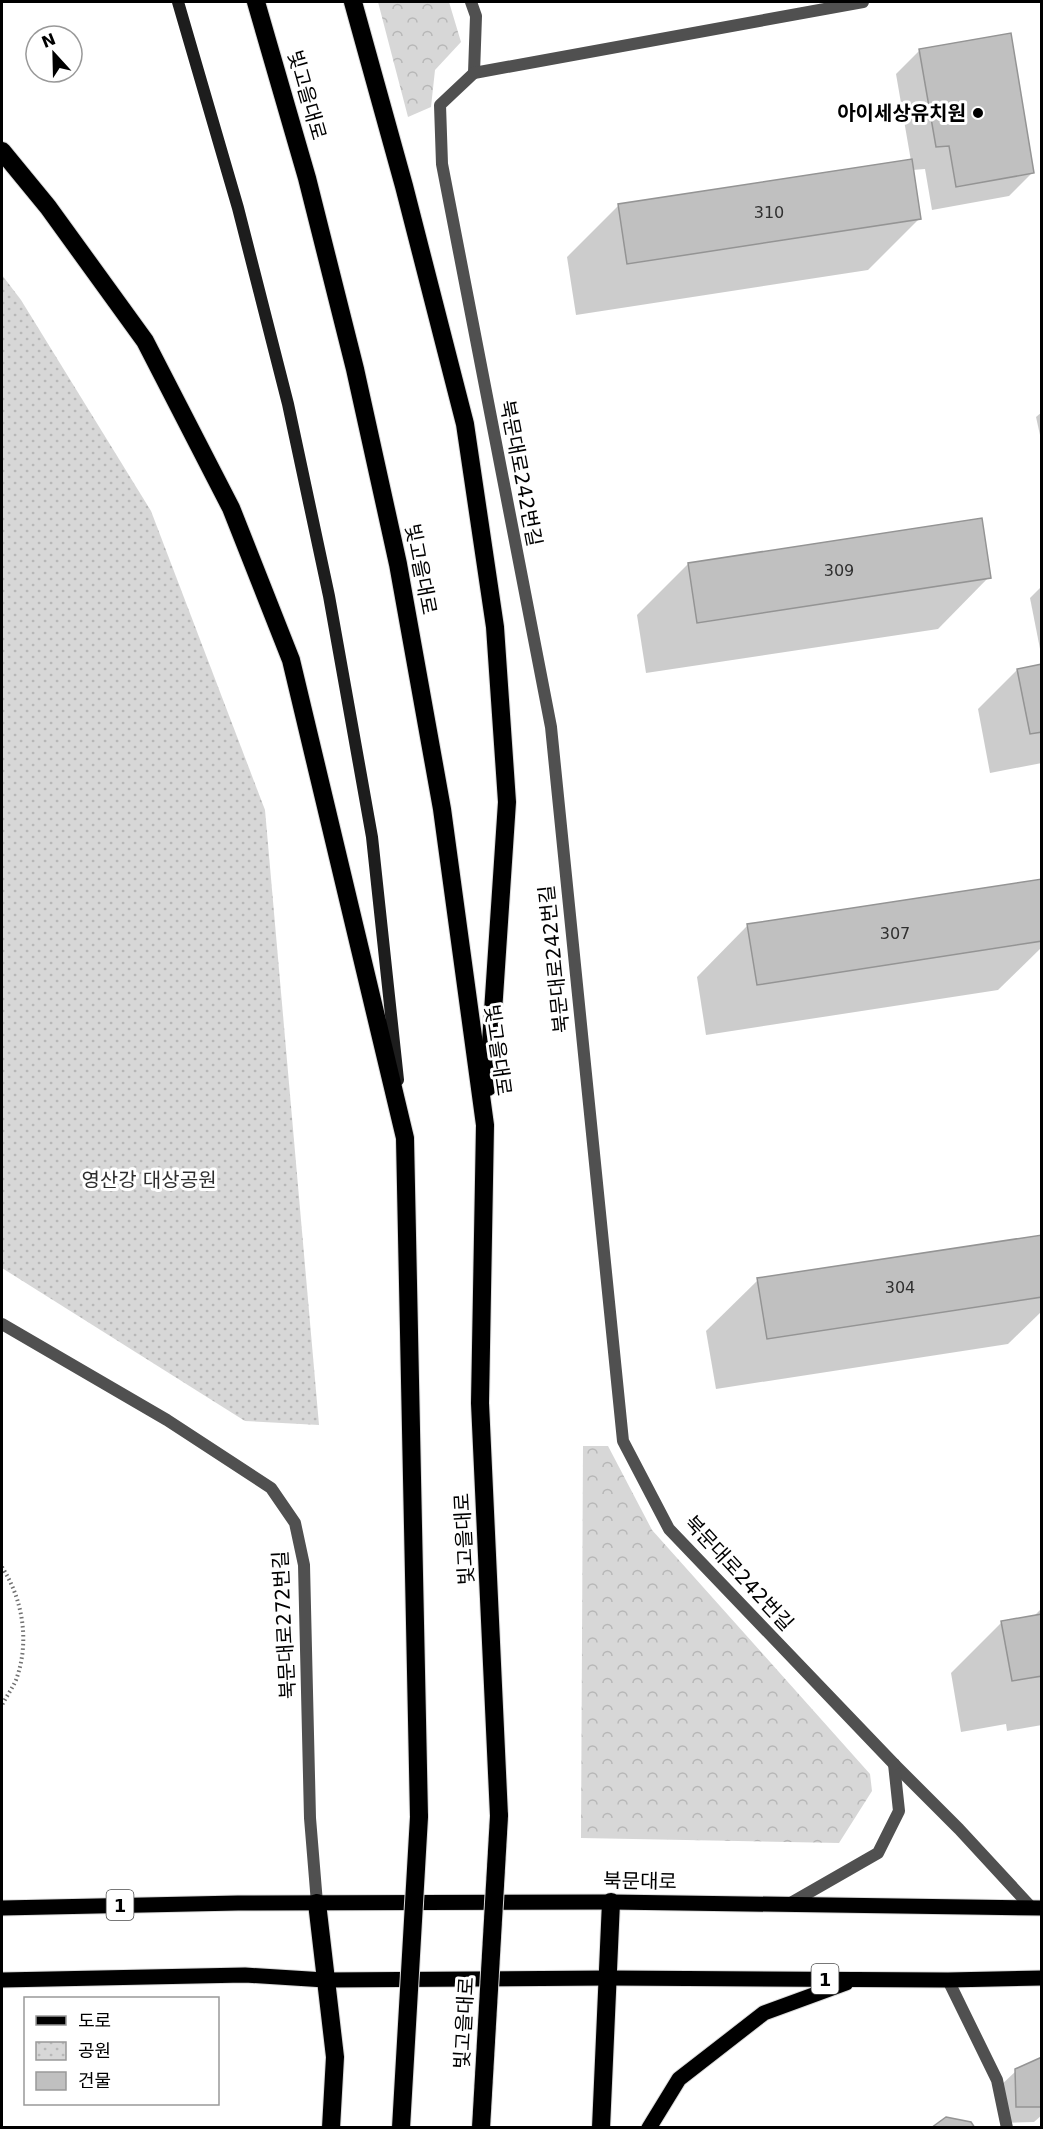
<svg xmlns="http://www.w3.org/2000/svg" width="1043" height="2129" viewBox="0 0 1043 2129" font-family="'DejaVu Sans','Noto Sans KR',sans-serif">
	<style>
		.forest { fill: url(#forest-crowns) }
		.park { fill: url(#park-dots) }
		.shadow { fill: #0003 }
		.building { fill: #c0c0c0; stroke: #949494; stroke-width: 1.5 }
		.lines { fill: none; stroke-linecap: round; stroke-linejoin: round }
		.primary-casing { stroke: #dbdbdb; stroke-width: 17 }
		.highway-casing { stroke: #dbdbdb; stroke-width: 20 }
		.path { stroke: #727272; stroke-width: 4; stroke-dasharray: 1.5 3; stroke-linecap: butt }
		.lane { stroke: #505050; stroke-width: 12 }
		.street { stroke: #505050; stroke-width: 12 }
		.secondary { stroke: #1d1d1d; stroke-width: 12 }
		.primary { stroke: #000; stroke-width: 15 }
		.highway { stroke: #000; stroke-width: 18 }
		.highway-bridge-casing { stroke: #dbdbdb; stroke-width: 20; stroke-linecap: butt }
		.highway-bridge { stroke: #000; stroke-width: 18 }
		.poi-dot { fill: #000; stroke: #fff; stroke-width: 2 }
		.labels { text-anchor: middle; dominant-baseline: central; stroke-width: 6; stroke-linejoin: round; paint-order: stroke }
		.number-label { font-size: 16px; fill: #303030 }
		.shield { fill: #fff; stroke: #4c4c4c; stroke-width: 1.5 }
		.shield-label { font-size: 18px; font-weight: bold; fill: #000 }
		.street-label { font-size: 20px; fill: #000; stroke: #fff }
		.poi-label { font-size: 20px; font-weight: bold; fill: #000; stroke: #fff; text-anchor: end }
		.park-label { font-size: 20px; fill: #2e2e2e; stroke: #fff }
	</style>
	<defs>
		<pattern id="forest-crowns" width="20" height="18" patternUnits="userSpaceOnUse" patternTransform="scale(1.5)"><rect width="20" height="18" fill="#d7d7d7"/><path d="M2 6a3 3 0 1 1 6 0M12 15a3 3 0 1 1 6 0" fill="none" stroke="#b7b7b7"/></pattern>
		<pattern id="park-dots" width="8" height="8" patternUnits="userSpaceOnUse" patternTransform="scale(1.5)"><rect width="8" height="8" fill="#d7d7d7"/><path d="M2 2h.1M6 6h.1" fill="none" stroke="#b7b7b7" stroke-width="1.8" stroke-linecap="round"/></pattern>
	</defs>
	<rect width="100%" height="100%" fill="#fff"/>
	<g class="forest">
		<polygon points="378,2 449,2 461,42 435,70 431,107 408,117"/>
		<polygon points="583,1446 608,1446 652,1530 870,1774 872,1791 839,1843 581,1838"/>
	</g>
	<polygon class="park" points="2,275 21,300 151,511 265,810 319,1425 245,1421 2,1268"/>
	<g class="shadow">
		<polygon points="920,50 1033,172 1009,196 932,210 925,169 912,170 919,219 868,270 576,315 567,257 618,206 911,161 896,74"/>
		<polygon points="1042,412 1042,444 1036,417"/>
		<polygon points="688,564 989,577 938,629 646,673 637,615"/>
		<polygon points="1042,586 1042,659 1030,598"/>
		<polygon points="1042,665 1042,763 990,773 978,709 1017,670"/>
		<polygon points="1042,888 1042,947 998,990 706,1035 697,977 748,925"/>
		<polygon points="1042,1236 1042,1311 1008,1344 716,1389 706,1331 758,1280"/>
		<polygon points="1042,1608 1042,1725 1007,1731 1006,1724 961,1732 951,1673 1002,1622 1033,1617"/>
		<polygon points="1042,2058 1042,2115 1034,2122 1000,2123 999,2087 1016,2071"/>
	</g>
	<g class="building">
		<polygon points="1011,33 1034,173 956,187 949,146 936,147 919,49"/>
		<polygon points="912,159 921,219 627,264 618,204"/>
		<polygon points="982,518 991,578 697,623 688,563"/>
		<polygon points="1042,664 1042,732 1030,734 1017,669"/>
		<polygon points="1042,879 1042,941 757,985 747,924"/>
		<polygon points="1042,1235 1042,1297 767,1339 757,1278"/>
		<polygon points="1042,1614 1042,1676 1012,1681 1001,1621"/>
		<polygon points="1042,2057 1042,2107 1016,2107 1015,2069"/>
		<polygon points="946,2117 971,2122 975,2128 931,2128"/>
	</g>
	<g class="lines">
		<defs>
			<g id="primary">
				<polyline points="2,1908 238,1903 611,1902 1042,1908"/>
				<polyline points="2,1980 245,1975 325,1980 609,1978 948,1980 1042,1978"/>
				<polyline points="649,2128 679,2079 764,2013 846,1983"/>
			</g>
			<g id="highway">
				<polyline points="256,2 307,178 355,369 398,564 442,809 485,1125 480,1403 499,1816"/>
				<polyline points="353,2 404,186 465,424 495,627 507,802 488,1087"/>
				<polyline points="2,151 48,207 145,341 231,508 291,660 405,1138 419,1817"/>
				<polyline points="317,1903 335,2057 331,2128"/>
				<polyline points="601,2128 611,1902"/>
			</g>
		</defs>
		<use href="#primary" class="primary-casing"/>
		<use href="#highway" class="highway-casing"/>
		<path class="path" d="M2,1567C23,1600 30,1642 16,1680C12,1689 6,1697 2,1705"/>
		<g class="lane">
			<polyline points="894,1764 959,1829 1031,1907"/>
			<polyline points="789,1904 878,1853 899,1811 894,1764"/>
			<polyline points="948,1980 997,2080 1007,2128"/>
		</g>
		<g class="street">
			<polyline points="471,2 476,16 474,73"/>
			<polyline points="863,2 474,73 440,105 442,164 551,727 623,1441 669,1529 894,1764"/>
			<polyline points="2,1324 167,1420 271,1488 295,1523 304,1565 310,1818 317,1903"/>
		</g>
		<polyline class="secondary" points="178,2 238,208 288,404 329,596 372,837 398,1080"/>
		<use href="#primary" class="primary"/>
		<use href="#highway" class="highway"/>
		<defs>
			<g id="highway-bridge">
				<polyline points="401,2128 419,1817"/>
				<polyline points="481,2128 499,1816"/>
			</g>
		</defs>
		<use href="#highway-bridge" class="highway-bridge-casing"/>
		<use href="#highway-bridge" class="highway-bridge"/>
	</g>
	<circle class="poi-dot" cx="978" cy="113" r="6"/>
	<g class="labels">
		<g class="number-label">
			<text x="769" y="212">310</text>
			<text x="839" y="570">309</text>
			<text x="895" y="933">307</text>
			<text x="900" y="1287">304</text>
		</g>
		<g class="shield">
			<rect x="106.5" y="1890" width="27" height="30" rx="4.5"/>
			<rect x="811.5" y="1964" width="27" height="30" rx="4.5"/>
		</g>
		<g class="shield-label">
			<text x="120" y="1905">1</text>
			<text x="825" y="1979">1</text>
		</g>
		<g class="street-label">
			<text transform="translate(307 95) rotate(74)">빛고을대로</text>
			<text transform="translate(521 473) rotate(79)">북문대로242번길</text>
			<text transform="translate(421 569) rotate(79)">빛고을대로</text>
			<text transform="translate(554 959) rotate(-96)">북문대로242번길</text>
			<text transform="translate(498 1050) rotate(82)">빛고을대로</text>
			<text transform="translate(464 1539) rotate(-93)">빛고을대로</text>
			<text transform="translate(739 1573) rotate(47)">북문대로242번길</text>
			<text transform="translate(284 1625) rotate(-93)">북문대로272번길</text>
			<text transform="translate(640 1881) rotate(1)">북문대로</text>
			<text transform="translate(464 2023) rotate(-87)">빛고을대로</text>
		</g>
		<g class="poi-label">
			<text x="966" y="113">아이세상유치원</text>
		</g>
		<g class="park-label">
			<text x="149" y="1180">영산강 대상공원</text>
		</g>
	</g>
	<rect width="1043" height="2129" fill="none" stroke="#000000" stroke-width="6"/>
	<rect x="24" y="1997" width="195" height="108" fill="#ffffff" stroke="#999999" stroke-width="1.5"/>
	<rect x="36" y="2016" width="30" height="9" fill="#000000" stroke="#999999" stroke-width="1.5"/>
	<text x="78" y="2027" font-size="18" fill="#000000">도로</text>
	<rect x="36" y="2042" width="30" height="18" fill="url(#park-dots)" stroke="#999999" stroke-width="1.5"/>
	<text x="78" y="2057" font-size="18" fill="#000000">공원</text>
	<rect x="36" y="2072" width="30" height="18" fill="#c0c0c0" stroke="#999999" stroke-width="1.5"/>
	<text x="78" y="2087" font-size="18" fill="#000000">건물</text>
	<g transform="translate(54 54) rotate(338)"><circle r="28" fill="#ffffff" stroke="#999999" stroke-width="1.5"/>
	<path d="M0-4.5L10 22L0 15L-10 22Z" fill="#000000"/>
	<text y="-9" font-size="16" font-weight="bold" text-anchor="middle" fill="#000000">N</text>
	</g>
</svg>
